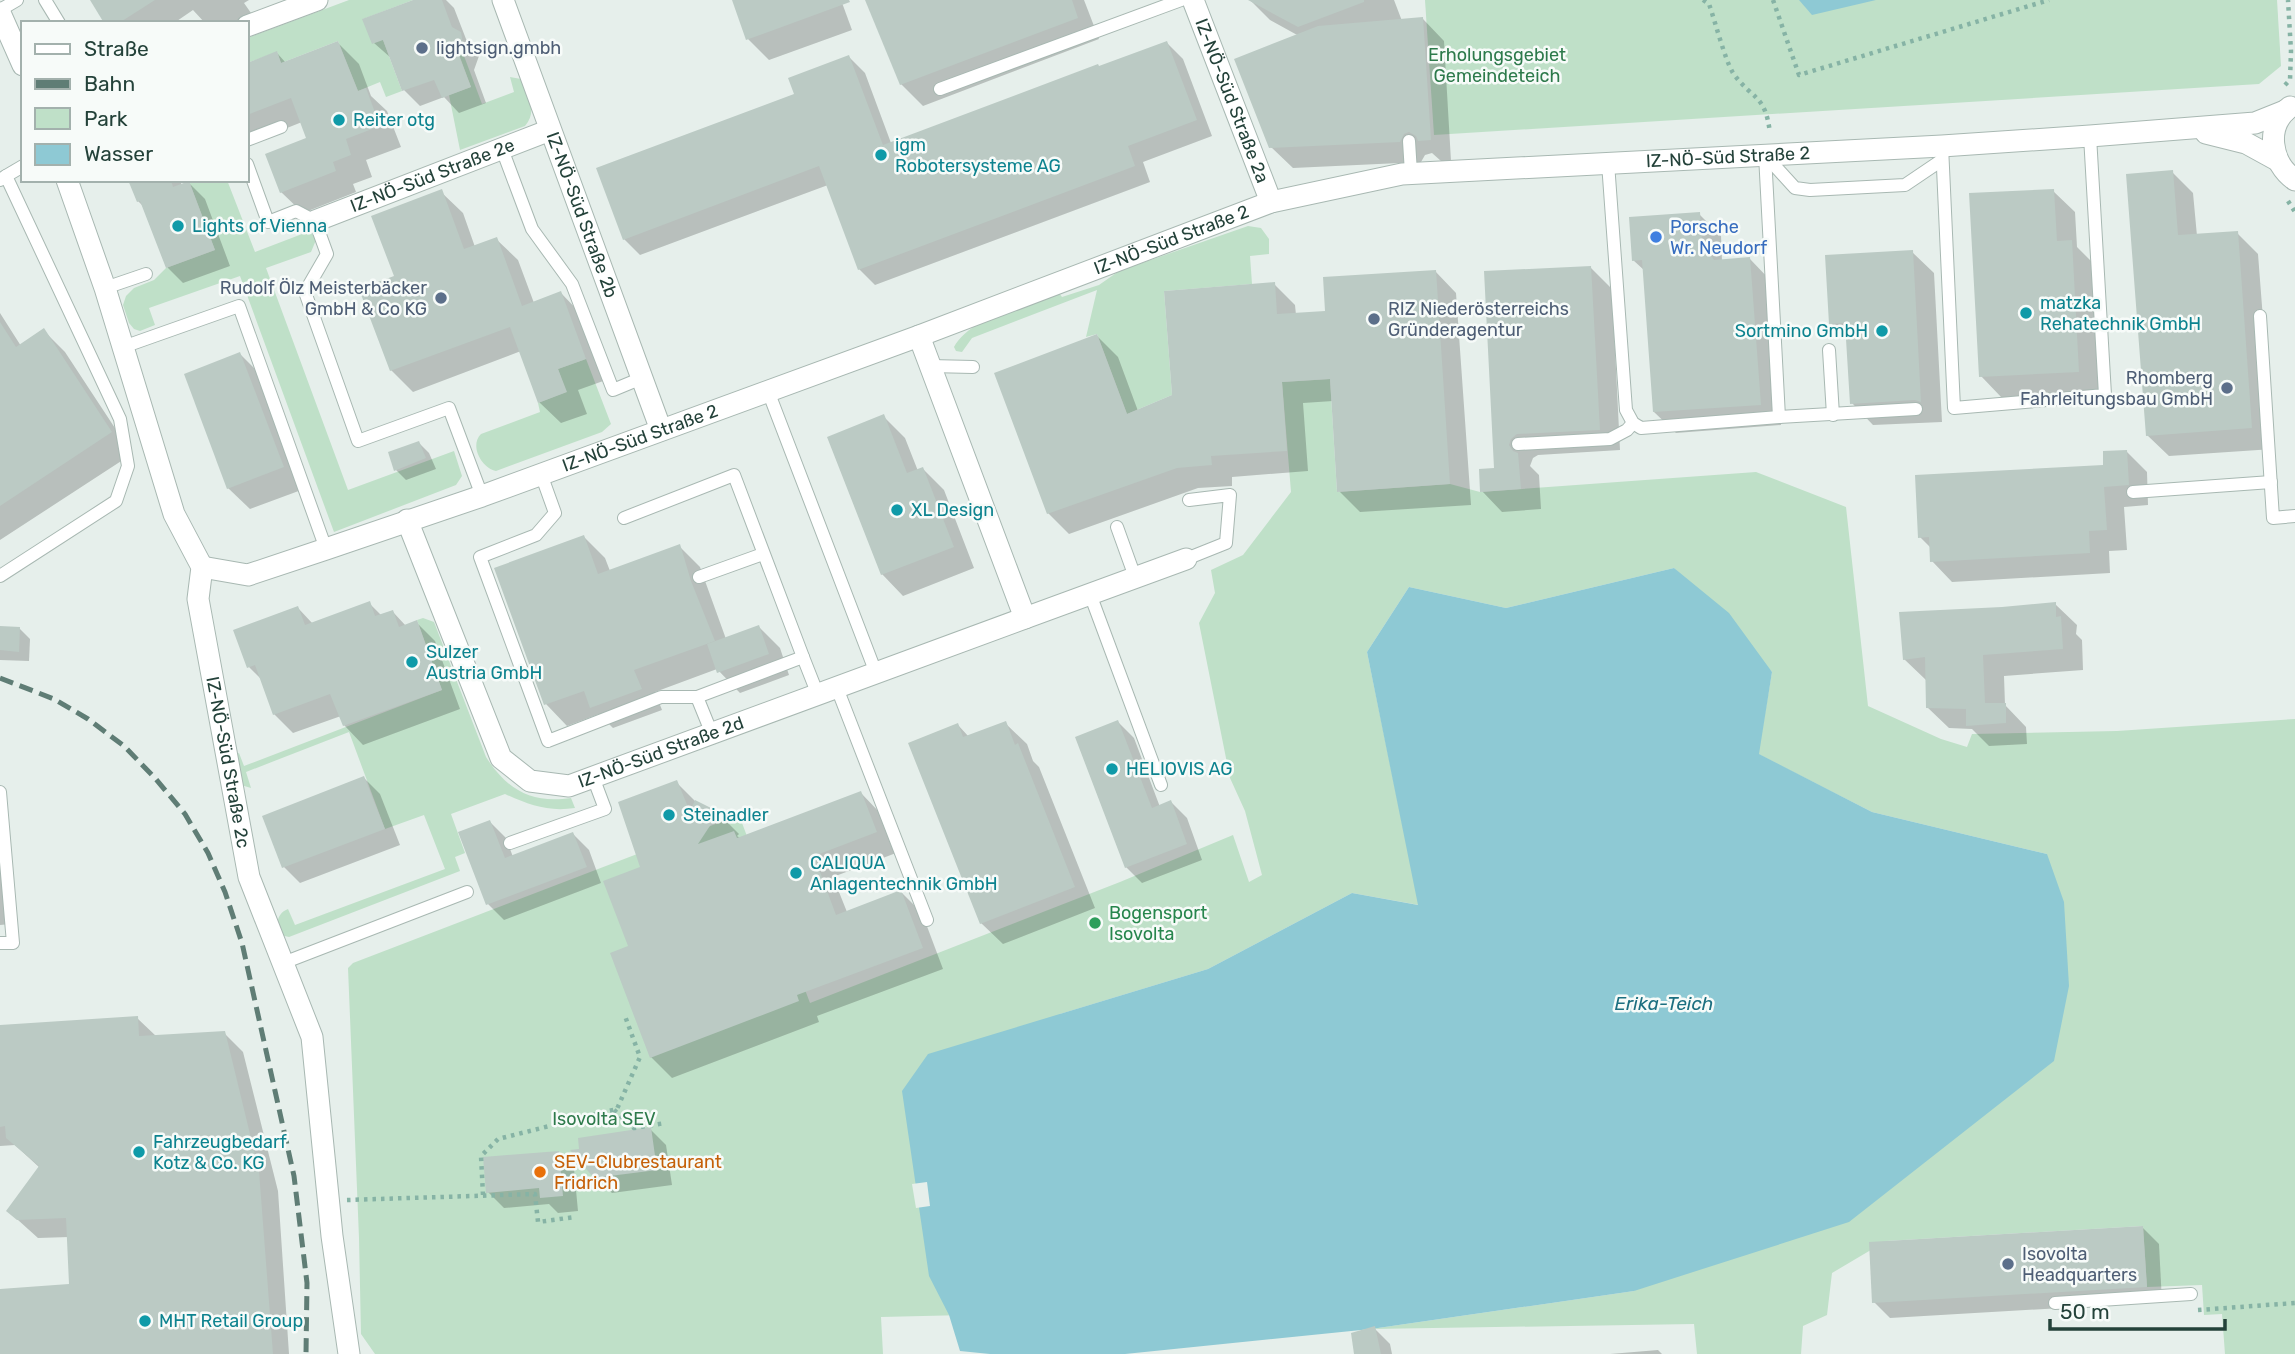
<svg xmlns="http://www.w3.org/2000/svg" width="2295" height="1354" viewBox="0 0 2295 1354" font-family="Rubik,sans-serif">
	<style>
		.green { fill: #bfe0c8 }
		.water { fill: #8ec9d4 }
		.pier { fill: #e6efeb }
		.shadow { fill: #0003 }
		.building { fill: #bbcac4 }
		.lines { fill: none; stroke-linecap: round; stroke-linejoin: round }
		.service-casing { stroke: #a8b8b2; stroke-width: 14 }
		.minor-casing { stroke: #a8b8b2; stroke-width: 23 }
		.path { stroke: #86b3a5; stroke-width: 4.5; stroke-dasharray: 3.5 5; stroke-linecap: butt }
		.service { stroke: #fff; stroke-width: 12 }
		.minor { stroke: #fff; stroke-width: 21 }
		.rail { stroke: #5f7d75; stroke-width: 5; stroke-dasharray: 14 7; stroke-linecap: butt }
		.service-dot { fill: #5c6f8a; stroke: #f7fbf9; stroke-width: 2.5 }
		.culture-dot { fill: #0f9aa8; stroke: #f7fbf9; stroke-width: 2.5 }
		.shop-dot { fill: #3f7fe0; stroke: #f7fbf9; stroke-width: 2.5 }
		.leisure-dot { fill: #2e9e5b; stroke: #f7fbf9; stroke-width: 2.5 }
		.food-dot { fill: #e8710a; stroke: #f7fbf9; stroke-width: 2.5 }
		.labels { text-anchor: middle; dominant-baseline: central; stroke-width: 5; stroke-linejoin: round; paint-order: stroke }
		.service-label { font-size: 18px; fill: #4e5e75; stroke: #f7fbf9; text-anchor: start }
		.park-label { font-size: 18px; fill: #2d7a4b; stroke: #f7fbf9 }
		.street-label { font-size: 18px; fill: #24423a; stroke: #f7fbf9 }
		.culture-label { font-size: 18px; fill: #0d838f; stroke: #f7fbf9; text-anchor: start }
		.shop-label { font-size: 18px; fill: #366cbe; stroke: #f7fbf9; text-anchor: start }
		.leisure-label { font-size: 18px; fill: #27864d; stroke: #f7fbf9; text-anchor: start }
		.food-label { font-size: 18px; fill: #c56008; stroke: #f7fbf9; text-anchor: start }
		.water-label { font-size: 19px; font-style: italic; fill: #1c6f80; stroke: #f7fbf9 }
	</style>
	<rect width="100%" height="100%" fill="#e6efeb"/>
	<g class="green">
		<polygon points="349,0 413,0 363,19 383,40 402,91 386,97 380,82 358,91 338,41 281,63 277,52 247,63 247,38"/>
		<polygon points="1425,0 2277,0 2281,66 2259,84 1434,135"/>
		<path d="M461,48L482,104L514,92L510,77L521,79C528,96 538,111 525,126L460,150L449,95L471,87L457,49Z"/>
		<polygon points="192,180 227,180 255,252 310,231 316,240 311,252 266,268 348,490 454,451 462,476 456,485 334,532 240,276 149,308 155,325 140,331 134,329 129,323 123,305 126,296 134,288 154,280 166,268 215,250 189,181"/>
		<path d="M1248,226L1261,228L1269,239V254L1250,256L1252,284L1164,291L1172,395L1127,414L1097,334L1086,337L1097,290L972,338L962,352L956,351L954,347C970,317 1028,304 1059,293L1062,297L1099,285L1119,271Z"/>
		<path d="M586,359L611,424L602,432L496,471C482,468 469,446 481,434L540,412L538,403L566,392L558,369Z"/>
		<polygon points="1330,379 1337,492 1450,484 1480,492 1756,472 1846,507 1868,706 1941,739 1967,747 1972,734 2117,731 2295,719 2295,1354 2225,1354 2222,1314 2204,1315 2202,1285 2147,1287 2143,1226 1886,1241 1832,1273 1827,1315 1803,1326 1801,1354 1697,1354 1694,1324 1371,1329 1634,1291 2047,854 1872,812 1758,754 1772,672 1674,568 1506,608 1409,587 1367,652 1419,905 1352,893 1208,969 1060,1014 1134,1311 881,1317 883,1354 375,1354 361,1334 359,1238 348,968 353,963 739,815 810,1003 1120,882 1233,835 1249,882 1262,875 1245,811 1230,778 1199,623 1215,593 1211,570 1243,555 1291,492 1282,382"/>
		<path d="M423,618L434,622L486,757C507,790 532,804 571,798L575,808C548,812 529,805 505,794L451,814L465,853L455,857L460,871L289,937L280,935C275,925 277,913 288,909L295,925L445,869L424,815L385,829L349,732L246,772L251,788L241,785L234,755L239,753L244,766L442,690L417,620Z"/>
	</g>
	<g class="water">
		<polygon points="1799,0 1876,0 1812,15"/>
		<polygon points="1674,568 1729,613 1772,672 1759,754 1872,812 2047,854 2064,902 2069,986 2054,1061 1849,1222 1634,1291 1371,1329 1125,1354 990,1354 960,1351 949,1315 929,1276 902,1091 928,1054 1208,969 1352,893 1418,905 1367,652 1409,587 1506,608"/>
	</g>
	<polygon class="pier" points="927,1182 930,1206 916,1208 912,1184"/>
	<g class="shadow">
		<polygon points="92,0 249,0 244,3 251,13 235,23 205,23 193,10 174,23 107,23"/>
		<polygon points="417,0 446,0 454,8 466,39 477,50 479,56 474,70 486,103 459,113 444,97 420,106 404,90 391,58 374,43"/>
		<polygon points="733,0 841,0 852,30 769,60 748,39"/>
		<polygon points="867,0 1084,0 1099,39 923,106 901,84"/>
		<polygon points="1250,0 1394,0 1402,21 1423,19 1444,41 1451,161 1441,161 1432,153 1425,155 1421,162 1293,168 1271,147 1299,36 1270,20"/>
		<polygon points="338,43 359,64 371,96 387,111 401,147 366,160 372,177 353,184 356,192 303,213 281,192 309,139 302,122 247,144 247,65 277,53 286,63"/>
		<polygon points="1167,43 1183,59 1212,136 1143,162 1150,182 875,285 859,269 828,185 640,255 624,239 796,95 849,57 865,73 891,143"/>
		<polygon points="2172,172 2193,193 2197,236 2237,233 2258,254 2273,449 2169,456 2147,435"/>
		<polygon points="130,180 180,180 182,186 189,183 205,199 230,266 183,283 167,267 145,208 138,201"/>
		<polygon points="2053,191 2075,212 2077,247 2093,263 2100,393 2002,398 1981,376"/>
		<polygon points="441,192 463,213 475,247 496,239 518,260 534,303 561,293 582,315 606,380 578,390 587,414 561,423 539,402 521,351 413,392 391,370 396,277"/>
		<polygon points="1699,214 1721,236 1722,261 1750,259 1771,281 1781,425 1676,433 1654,412 1645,271 1633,260"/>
		<polygon points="1912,252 1934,273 1942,422 1873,425 1852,403 1848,340 1831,323"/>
		<polygon points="1591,268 1612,289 1620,450 1538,455 1533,458 1530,466 1539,475 1541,509 1502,512 1482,491 1496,469"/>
		<polygon points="1435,271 1456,293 1471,505 1360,512 1339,491 1333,401 1303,403 1308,471 1232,477 1232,486 1198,488 1069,534 1048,513 1097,336 1118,357 1138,411 1173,396 1274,284 1295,305 1296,315 1327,313"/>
		<polygon points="0,313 21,346 44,331 65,352 132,454 0,540"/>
		<polygon points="240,354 261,375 304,489 250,509 228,488"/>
		<polygon points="884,417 905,438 918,471 923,469 944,490 974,568 903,596 882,574"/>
		<polygon points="419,443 429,453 436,469 406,480 396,470"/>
		<polygon points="2126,451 2147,472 2148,505 2124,507 2127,550 2109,551 2110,573 1952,582 1932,561 1931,548 1920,537 2105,467"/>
		<polygon points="584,537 605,558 610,571 679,546 700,567 726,639 759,627 780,648 789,675 740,693 717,669 655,692 662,710 613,728 599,714 567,726 546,704 496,569"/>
		<polygon points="369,603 382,616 393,612 406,626 416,622 435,641 460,709 363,745 344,725 341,716 293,733 274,714 262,680 249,667 298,608 313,624"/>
		<polygon points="2055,604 2077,625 2076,634 2082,640 2083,670 2004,676 2005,705 2026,727 2027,744 1989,746 1972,729 1949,728 1927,707 1926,680 1904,659 2002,609"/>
		<polygon points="0,627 19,628 30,639 29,661 0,660"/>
		<polygon points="1118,722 1134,738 1160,807 1171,802 1187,818 1202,860 1142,883 1126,867"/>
		<polygon points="1005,723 1027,744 1033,761 1039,767 1095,908 1003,944 981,923 958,725 969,737"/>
		<polygon points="364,778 380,794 400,845 300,883 284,867"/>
		<polygon points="676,782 696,802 718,813 739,834 737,836 740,838 861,793 881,814 896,853 833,877 847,912 901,892 922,913 943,969 817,1016 819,1022 672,1078 651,1057 630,947 642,868"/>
		<polygon points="490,822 506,838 513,857 573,834 589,850 601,883 504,920 488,904"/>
		<polygon points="0,848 11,924 0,925"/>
		<polygon points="137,1018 157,1037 224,1033 243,1052 278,1191 289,1354 0,1354 0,1290 71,1286 69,1237 38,1238 8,1211 40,1168 15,1145 0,1146 0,1026"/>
		<polygon points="650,1129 666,1145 672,1185 612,1193 595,1177"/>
		<polygon points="558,1153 574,1169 578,1211 558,1213 549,1204 504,1208 488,1192"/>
		<polygon points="2143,1228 2159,1244 2162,1302 1890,1318 1874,1302"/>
		<polygon points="1374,1328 1390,1344 1392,1354 1356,1354"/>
		<polygon points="1658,1350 1662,1354 1610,1354"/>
	</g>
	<g class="building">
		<polygon points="90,0 155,0 119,23 104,23"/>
		<polygon points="413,0 442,0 452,27 461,32 463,44 458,53 471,87 442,98 434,80 402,91 383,40 372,44 362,19"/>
		<polygon points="732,0 849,0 850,2 746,40"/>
		<polygon points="865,0 1072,0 1078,18 900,85"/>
		<polygon points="1248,0 1364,0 1364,2 1298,27"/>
		<polygon points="1423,17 1431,140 1418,141 1416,136 1409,132 1404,134 1400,142 1269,148 1234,59 1318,26"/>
		<polygon points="338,41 358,91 366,88 380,126 346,139 351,155 333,162 336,171 280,193 265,154 306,138 291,98 247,115 247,63 277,51 281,63"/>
		<polygon points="1167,41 1197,120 1128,146 1135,166 858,270 819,166 623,240 596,168 794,94 788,78 849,55 883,145 1098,64 1099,66"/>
		<polygon points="2173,170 2178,235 2238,231 2252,428 2146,436 2126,174"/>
		<polygon points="128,180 171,180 173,187 189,181 215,250 166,268 140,201 137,202"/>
		<polygon points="442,189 464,249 497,237 522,306 561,291 586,359 558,369 567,392 538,403 510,327 390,371 359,289 394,276 371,216"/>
		<polygon points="2054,189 2057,241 2072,240 2079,372 1979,377 1969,193"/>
		<polygon points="1700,212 1702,242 1714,260 1750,257 1761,405 1653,412 1642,260 1632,261 1629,217"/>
		<polygon points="1913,250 1921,402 1915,400 1850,404 1845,323 1829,324 1825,255"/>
		<polygon points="1591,266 1600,430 1517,434 1511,439 1509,445 1513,451 1518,453 1521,489 1480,492 1479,469 1494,468 1484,271"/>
		<polygon points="1436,270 1450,484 1337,492 1330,379 1282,382 1287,451 1211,456 1212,465 1177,468 1047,514 994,373 1097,334 1127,414 1172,395 1164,291 1275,282 1277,314 1325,311 1323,277"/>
		<polygon points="0,322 16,347 44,328 112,432 0,506"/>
		<polygon points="240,352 284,467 227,489 184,374"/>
		<polygon points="884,414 907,473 923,467 954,547 881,575 827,437"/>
		<polygon points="419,441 426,458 394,471 388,452"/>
		<polygon points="2127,450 2129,485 2104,487 2107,530 2089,531 2090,553 1930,562 1929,537 1918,538 1915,475 2103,465 2103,451"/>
		<polygon points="584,535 598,574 680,544 691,581 715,641 634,670 642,689 590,708 584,691 544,705 494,568"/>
		<polygon points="370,601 375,616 393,610 399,627 417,620 442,690 343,726 330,694 273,715 255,665 247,668 233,630 298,606 305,625"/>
		<polygon points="2056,602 2056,617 2061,616 2063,649 1983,655 1985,703 2006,703 2006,723 1966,726 1966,709 1926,708 1925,657 1903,660 1899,612 2002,607"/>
		<polygon points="759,625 769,654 717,673 707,644"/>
		<polygon points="0,626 20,627 19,652 0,650"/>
		<polygon points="1118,720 1152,808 1171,800 1187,844 1125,868 1075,737"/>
		<polygon points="1006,721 1015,745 1018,743 1075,887 980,924 908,743 958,723 963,737"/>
		<polygon points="364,776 385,829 282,868 262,816"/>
		<polygon points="677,780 690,812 695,800 719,812 698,844 734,831 737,838 861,791 877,832 814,856 836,915 901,890 923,948 797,995 799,1001 650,1058 610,953 628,946 603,881 640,867 618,802"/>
		<polygon points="490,820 505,858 573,832 587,867 486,905 458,832"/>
		<polygon points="138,1016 139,1036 225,1031 259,1171 273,1354 0,1354 0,1289 69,1284 66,1218 17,1220 6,1211 39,1166 6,1138 5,1126 0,1127 0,1025"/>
		<polygon points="651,1127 657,1170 594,1178 570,1150 579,1149 578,1138"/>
		<polygon points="559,1151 563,1196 540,1198 539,1188 486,1193 483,1157"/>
		<polygon points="2143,1226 2147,1287 1872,1303 1869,1242"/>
		<polygon points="1375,1326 1381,1354 1354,1354 1351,1333"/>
	</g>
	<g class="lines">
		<defs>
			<g id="service">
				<polyline points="45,0 59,23"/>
				<polyline points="0,10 17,0"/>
				<polyline points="940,89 1181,0"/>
				<polyline points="247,140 281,127"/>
				<polyline points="1409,141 1411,173"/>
				<polyline points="1942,146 1954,408 2105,395 2090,136"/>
				<polyline points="502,149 532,229 572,284 613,390 642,378"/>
				<polyline points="1765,155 1795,188 1810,190 1905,185 1942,160"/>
				<polyline points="1608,163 1626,410 1633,423 1641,428 1779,417 1765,155"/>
				<polyline points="247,164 268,222 296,211 315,221 327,254 305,292 358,441 449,408 482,496"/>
				<polyline points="6,176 23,166"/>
				<polyline points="0,180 6,176 120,419 128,466 116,501 0,576"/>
				<polyline points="105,288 146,274"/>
				<polyline points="2260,316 2273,518 2295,516"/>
				<polyline points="123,347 239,306 326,549"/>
				<polyline points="1829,350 1833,415"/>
				<polyline points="930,366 973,367"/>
				<polyline points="768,391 876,673"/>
				<polyline points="1779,417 1916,409"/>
				<polyline points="1518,444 1610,439 1627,430 1633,423"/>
				<polyline points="541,474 555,513 536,535 480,557 548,741 661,697 697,697 803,657 818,695"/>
				<polyline points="2133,492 2271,482"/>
				<polyline points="624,518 734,475 803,657"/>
				<polyline points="1117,527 1135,577"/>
				<polyline points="1186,559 1226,543 1230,495 1189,500"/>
				<polyline points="699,577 763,554"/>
				<polyline points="1090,594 1161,785"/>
				<polyline points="837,688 927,920"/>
				<polyline points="697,697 712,734"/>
				<polyline points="0,792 13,943 0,943"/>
				<polyline points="510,843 605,809 593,777"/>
				<polyline points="283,963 467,892"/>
				<polyline points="2055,1303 2191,1294"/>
			</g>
			<g id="minor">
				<path id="s1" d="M503,0L661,430"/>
				<path id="s2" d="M1193,0L1271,202"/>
				<polyline points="0,13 23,65"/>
				<polyline points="247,26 317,0"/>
				<path d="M2290,107C2264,126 2271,163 2295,180"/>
				<polyline points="2206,133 2246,143 2277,160"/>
				<path id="s3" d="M67,180L105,288L174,514L202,567L198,599L249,877L312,1037L332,1236L349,1354"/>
				<path id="s4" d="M315,221L550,130"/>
				<path id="s5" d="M407,520L501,758L530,781L569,786L1025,618L919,336"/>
				<path id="s6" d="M202,567L248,575L326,549L482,496L919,336L1271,202L1402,174L1942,146L2090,136L2255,123L2285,111"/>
				<polyline points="1025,618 1186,559"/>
			</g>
		</defs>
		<use href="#service" class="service-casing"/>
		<use href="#minor" class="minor-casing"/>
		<g class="path">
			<path d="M1703,0L1709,4C1715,21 1725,60 1733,73C1753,101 1765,93 1770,133"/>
			<polyline points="1773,0 1799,75 2049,0"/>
			<polyline points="2285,85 2290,80 2291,51 2288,0"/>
			<polyline points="2288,201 2295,212"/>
			<polyline points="614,1110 634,1128 665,1123"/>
			<polyline points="483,1195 481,1156 498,1139 617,1109 640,1057 625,1016"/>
			<polyline points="347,1200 535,1194 538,1222 575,1217"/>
			<polyline points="2198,1310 2295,1303"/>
		</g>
		<use href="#service" class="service"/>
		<use href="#minor" class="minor"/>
		<polyline class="rail" points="0,678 54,699 88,719 124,746 155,778 185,814 208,853 225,892 242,943 294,1176 307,1283 306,1354"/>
	</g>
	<g class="service-dot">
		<circle cx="422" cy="48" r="7"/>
		<circle cx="441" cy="298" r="7"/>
		<circle cx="1374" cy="319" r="7"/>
		<circle cx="2227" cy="388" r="7"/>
		<circle cx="2008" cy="1264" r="7"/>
	</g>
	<g class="culture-dot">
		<circle cx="339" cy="120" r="7"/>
		<circle cx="881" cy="155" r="7"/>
		<circle cx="178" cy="226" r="7"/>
		<circle cx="2026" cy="313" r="7"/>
		<circle cx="1882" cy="331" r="7"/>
		<circle cx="897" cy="510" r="7"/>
		<circle cx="412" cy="662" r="7"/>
		<circle cx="1112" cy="769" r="7"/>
		<circle cx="669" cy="815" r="7"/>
		<circle cx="796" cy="873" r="7"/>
		<circle cx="139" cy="1152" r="7"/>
		<circle cx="145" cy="1321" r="7"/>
	</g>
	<circle class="shop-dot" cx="1656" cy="237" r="7"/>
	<circle class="leisure-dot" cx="1095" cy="923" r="7"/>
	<circle class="food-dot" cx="540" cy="1172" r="7"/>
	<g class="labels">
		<g class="service-label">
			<text x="436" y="48">lightsign.gmbh</text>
			<text x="427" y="288" text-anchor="end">Rudolf Ölz Meisterbäcker<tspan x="427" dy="21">GmbH &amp; Co KG</tspan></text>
			<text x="1388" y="309">RIZ Niederösterreichs<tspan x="1388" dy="21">Gründeragentur</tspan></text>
			<text x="2213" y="378" text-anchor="end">Rhomberg<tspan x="2213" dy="21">Fahrleitungsbau GmbH</tspan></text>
			<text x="2022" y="1254">Isovolta<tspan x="2022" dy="21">Headquarters</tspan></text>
		</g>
		<g class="park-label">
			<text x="1497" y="55">Erholungsgebiet<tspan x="1497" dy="21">Gemeindeteich</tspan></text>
			<text x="604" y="1119">Isovolta SEV</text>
		</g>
		<g class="street-label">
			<text stroke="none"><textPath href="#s2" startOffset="108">IZ-NÖ-Süd Straße 2a</textPath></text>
			<text stroke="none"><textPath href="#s6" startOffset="1596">IZ-NÖ-Süd Straße 2</textPath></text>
			<text stroke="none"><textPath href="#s4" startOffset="126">IZ-NÖ-Süd Straße 2e</textPath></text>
			<text stroke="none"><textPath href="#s1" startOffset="229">IZ-NÖ-Süd Straße 2b</textPath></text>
			<text stroke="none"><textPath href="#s6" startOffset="1029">IZ-NÖ-Süd Straße 2</textPath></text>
			<text stroke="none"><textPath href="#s6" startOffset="462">IZ-NÖ-Süd Straße 2</textPath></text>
			<text stroke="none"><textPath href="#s5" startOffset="430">IZ-NÖ-Süd Straße 2d</textPath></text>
			<text stroke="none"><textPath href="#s3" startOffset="609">IZ-NÖ-Süd Straße 2c</textPath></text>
		</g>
		<g class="culture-label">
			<text x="353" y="120">Reiter otg</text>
			<text x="895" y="145">igm<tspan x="895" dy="21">Robotersysteme AG</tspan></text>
			<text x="192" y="226">Lights of Vienna</text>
			<text x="2040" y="303">matzka<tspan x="2040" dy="21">Rehatechnik GmbH</tspan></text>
			<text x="1868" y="331" text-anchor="end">Sortmino GmbH</text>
			<text x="911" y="510">XL Design</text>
			<text x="426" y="652">Sulzer<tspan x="426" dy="21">Austria GmbH</tspan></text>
			<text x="1126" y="769">HELIOVIS AG</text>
			<text x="683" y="815">Steinadler</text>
			<text x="810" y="863">CALIQUA<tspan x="810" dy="21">Anlagentechnik GmbH</tspan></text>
			<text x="153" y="1142">Fahrzeugbedarf<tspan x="153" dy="21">Kotz &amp; Co. KG</tspan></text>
			<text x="159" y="1321">MHT Retail Group</text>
		</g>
		<g class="shop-label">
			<text x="1670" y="227">Porsche<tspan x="1670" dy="21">Wr. Neudorf</tspan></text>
		</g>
		<g class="leisure-label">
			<text x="1109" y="913">Bogensport<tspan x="1109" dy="21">Isovolta</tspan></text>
		</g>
		<g class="food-label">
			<text x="554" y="1162">SEV-Clubrestaurant<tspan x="554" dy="21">Fridrich</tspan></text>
		</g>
		<g class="water-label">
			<text x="1664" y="1003">Erika-Teich</text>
		</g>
	</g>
	<rect x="21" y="21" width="228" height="161" fill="#f7fbf9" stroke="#a3b1ad" stroke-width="2"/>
	<rect x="35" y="44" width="35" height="10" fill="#ffffff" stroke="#a3b1ad" stroke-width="2"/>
	<text x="84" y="56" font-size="21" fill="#24423a">Straße</text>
	<rect x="35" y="79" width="35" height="10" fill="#5f7d75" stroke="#a3b1ad" stroke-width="2"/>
	<text x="84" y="91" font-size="21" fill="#24423a">Bahn</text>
	<rect x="35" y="108" width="35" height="21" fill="#bfe0c8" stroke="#a3b1ad" stroke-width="2"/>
	<text x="84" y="126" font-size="21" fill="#24423a">Park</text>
	<rect x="35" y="144" width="35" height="21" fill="#8ec9d4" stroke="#a3b1ad" stroke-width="2"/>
	<text x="84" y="161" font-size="21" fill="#24423a">Wasser</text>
	<path d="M2050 1319v10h175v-10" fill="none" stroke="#24423a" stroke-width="3.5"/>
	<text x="2060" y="1319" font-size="21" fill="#24423a" stroke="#f7fbf9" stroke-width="5" paint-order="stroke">50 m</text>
</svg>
